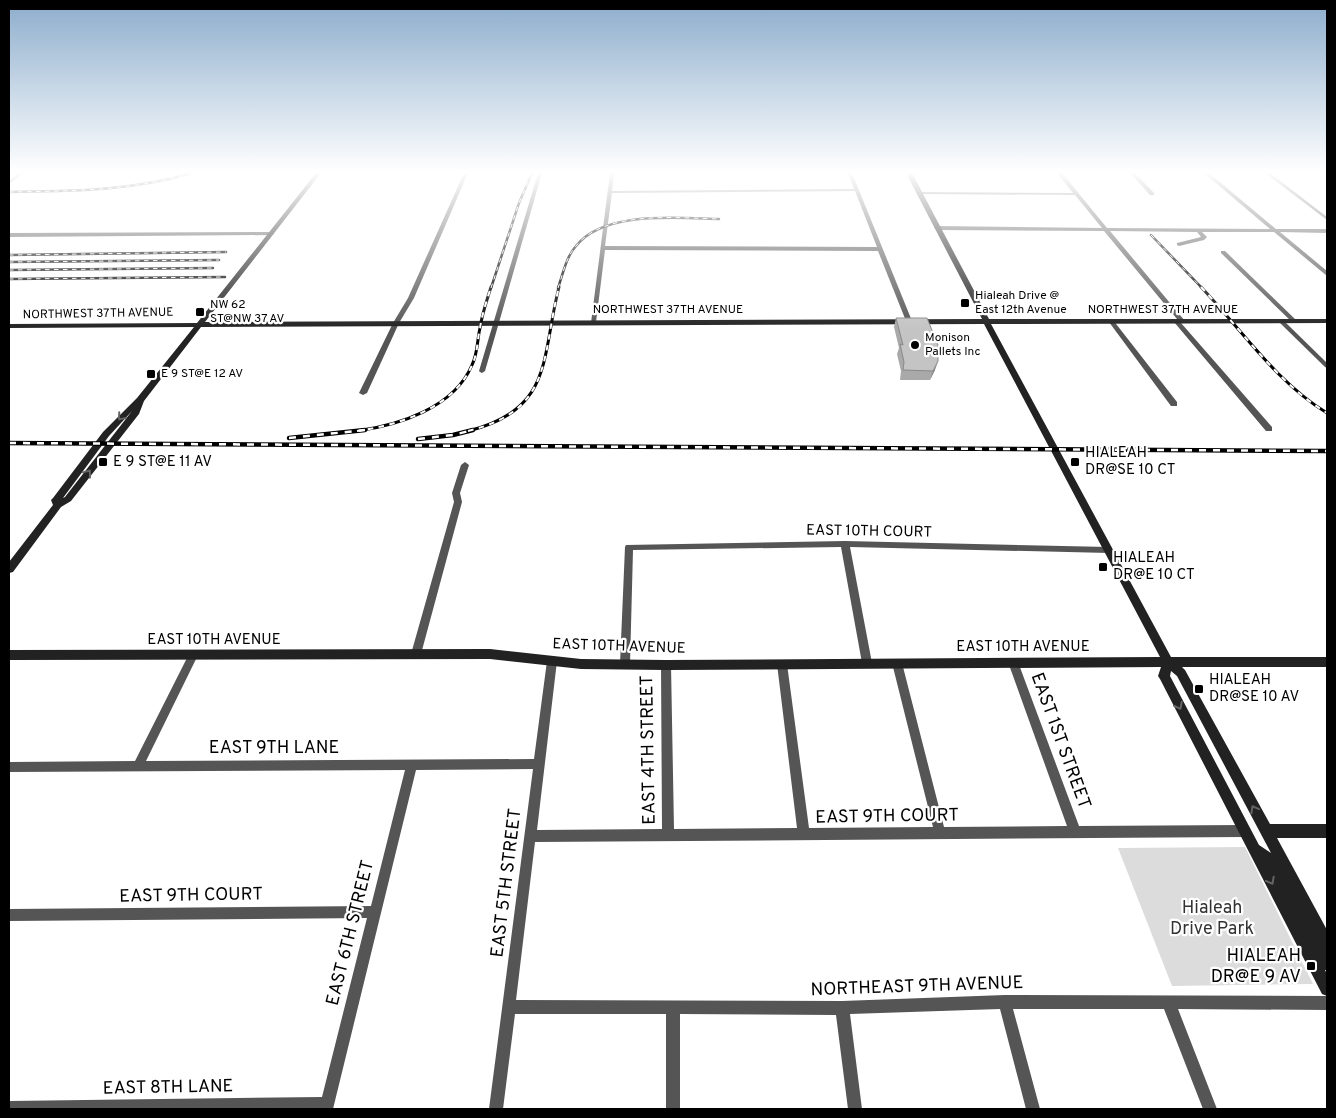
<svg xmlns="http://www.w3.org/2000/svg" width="1336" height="1118" viewBox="0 0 1336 1118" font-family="Overpass,sans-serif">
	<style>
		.green { fill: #dcdcdc }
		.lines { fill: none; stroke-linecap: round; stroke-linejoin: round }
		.street { fill: #555; fill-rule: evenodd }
		.secondary { fill: #222; fill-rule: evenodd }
		.rail-far2-casing { stroke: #000; stroke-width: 2.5 }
		.rail-far1-casing { stroke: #000; stroke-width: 3 }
		.rail-casing { stroke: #000; stroke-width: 4.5 }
		.rail-far2 { stroke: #fff; stroke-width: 1; stroke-dasharray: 4.5; stroke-linecap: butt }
		.rail-far1 { stroke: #fff; stroke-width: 2; stroke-dasharray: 5.5; stroke-linecap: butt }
		.rail { stroke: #fff; stroke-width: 2.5; stroke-dasharray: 7; stroke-linecap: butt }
		.wall { fill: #a9a9a9 }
		.shaded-wall { fill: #898989 }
		.building { fill: #c4c4c4; stroke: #898989 }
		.oneway { stroke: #646464 }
		.poi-dot { fill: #000; stroke: #fff; stroke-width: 2 }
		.labels { text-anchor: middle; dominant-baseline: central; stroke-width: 4.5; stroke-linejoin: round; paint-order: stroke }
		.far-poi-label { font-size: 12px; fill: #000; stroke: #fff; text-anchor: start }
		.far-street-label { font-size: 12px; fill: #000; stroke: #fff }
		.poi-label { font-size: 15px; fill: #000; stroke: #fff; text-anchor: start }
		.street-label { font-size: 15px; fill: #000; stroke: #fff }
		.near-street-label { font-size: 18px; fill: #000; stroke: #fff }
		.near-park-label { font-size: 18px; fill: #333; stroke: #fff }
		.near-poi-label { font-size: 18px; fill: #000; stroke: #fff; text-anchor: end }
	</style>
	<rect width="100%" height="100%" fill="#fff"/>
	<polygon class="green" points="1245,847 1313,984 1172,986 1118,848"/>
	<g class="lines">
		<g class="street">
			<polygon points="19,173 24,173 9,184 9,181"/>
			<polygon points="464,173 468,173 414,298 399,323 367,393 363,395 359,393 393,323 408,298"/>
			<polygon points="538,173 542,173 485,371 482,373 480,372 479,371"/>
			<path d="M610,173H614L612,191L854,189L848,173H852L912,321L909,323L906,321L878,251L605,250L596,322L591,323ZM855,191L877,247L605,246L612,193Z"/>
			<polygon points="1057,173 1062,173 1107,228 1270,229 1204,173 1209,173 1276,229 1327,229 1327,233 1280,232 1327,271 1327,276 1274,232 1202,232 1207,237 1204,240 1179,246 1177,245 1177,243 1201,237 1197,232 1110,231 1185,321 1181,323 1272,427 1272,431 1266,431 1174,322 1174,320 1177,319 1104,231 937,230 934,228 937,226 1102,228 1075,195 919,194 917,193 919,192 1073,193"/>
			<polygon points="1130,173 1135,173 1154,193 1154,195 1150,195"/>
			<polygon points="1265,173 1270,173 1327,217 1327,220"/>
			<polygon points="274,232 274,234 272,235 9,237 9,233"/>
			<polygon points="1221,251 1225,251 1297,321 1297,323 1293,323 1221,253"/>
			<polygon points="1111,319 1113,320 1177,402 1177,406 1171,406 1109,322 1109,320"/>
			<polygon points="1281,319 1283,320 1327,363 1327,368 1325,367 1279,322 1279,320"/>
			<polygon points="465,462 469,465 460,493 462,502 421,654 419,657 416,658 413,657 411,654 454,502 452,493 461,465"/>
			<polygon points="845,541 1109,547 1113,550 1109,553 850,547 872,663 870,666 867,667 864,666 862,663 841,547 633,550 630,664 628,667 625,668 622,667 620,664 625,547 626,545"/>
			<polygon points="193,651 196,652 198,655 146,761 534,759 547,661 549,658 552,657 555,658 557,661 537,830 662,829 661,665 663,662 666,661 669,662 671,665 674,829 797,828 777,664 779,661 782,660 785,661 787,664 809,828 933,827 892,663 894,660 897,659 900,660 902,663 944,827 1067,826 1008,662 1010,659 1013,658 1016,659 1018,662 1079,826 1244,825 1248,827 1250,831 1248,835 1244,837 535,842 516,1000 842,1001 1005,995 1327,996 1327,1010 1178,1009 1217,1109 1203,1109 1164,1009 1013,1009 1040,1109 1026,1109 1000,1009 850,1014 862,1109 848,1109 836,1015 680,1014 680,1109 666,1109 666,1014 515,1014 503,1109 489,1109 533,769 416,770 333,1109 9,1109 9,1101 322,1097 367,918 9,921 9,909 371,906 405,770 9,772 9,762 135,761 190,652"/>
		</g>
		<path class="secondary" d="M316,173H321L205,322L982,319L906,173H912L989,319H1327V323L991,324L1171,657H1327V667H1182L1185,670L1270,824H1327V838H1277L1327,930V970H1325L1327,974V996L1322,994L1160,679L1158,676L1161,667L666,670L581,669L490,659L9,660V650L490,649L581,659L666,660L1160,657L984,324L201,327L144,401L139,414L71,501L61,507L13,572L9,573V562L53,505L51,500L53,498L103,432L137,398L194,327L9,328V324L197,323ZM132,411L65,497L63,498L109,436ZM1171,671L1177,676L1271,853L1259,845L1170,676Z"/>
		<defs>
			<g id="rail-far2">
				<path d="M9,192C71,191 132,191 192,173"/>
				<polyline points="1151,235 1202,288"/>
				<polyline points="9,255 226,252"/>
				<polyline points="9,262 219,260"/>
				<polyline points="9,270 213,268"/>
				<polyline points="9,279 225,277"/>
				<polyline points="491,288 519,203 532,173"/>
				<path d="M558,288C563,274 566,257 576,246C604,210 679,218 719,219"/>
			</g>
			<g id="rail-far1">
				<path d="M1201,287C1242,330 1276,382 1327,413"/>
				<path d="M357,431C399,425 454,408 472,365C478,353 477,340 480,328C482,314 487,300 491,287"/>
				<path d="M468,431C554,410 541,357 559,287"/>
			</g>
			<g id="rail">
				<polyline points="289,438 365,430"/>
				<polyline points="418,439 453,435 473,430"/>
				<polyline points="9,443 1327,451"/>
			</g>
		</defs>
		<use href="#rail-far2" class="rail-far2-casing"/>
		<use href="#rail-far1" class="rail-far1-casing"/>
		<use href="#rail" class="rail-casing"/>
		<use href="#rail-far2" class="rail-far2"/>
		<use href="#rail-far1" class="rail-far1"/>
		<use href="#rail" class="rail"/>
	</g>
	<polygon class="wall" points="896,318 935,370 930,380 900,380 901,371 897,354 899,348 894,327"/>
	<polygon class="shaded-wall" points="938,361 935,370 930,380 933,371"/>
	<polygon class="building" points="896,318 927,318 938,345 938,361 933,371 903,370 904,362 900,344 903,345"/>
	<defs><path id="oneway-chevron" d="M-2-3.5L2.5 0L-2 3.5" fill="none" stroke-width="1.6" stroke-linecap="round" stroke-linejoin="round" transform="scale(1.25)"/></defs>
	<g class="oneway">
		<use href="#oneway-chevron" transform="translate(121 417) rotate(130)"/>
		<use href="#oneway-chevron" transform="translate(88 473) rotate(-53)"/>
		<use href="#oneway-chevron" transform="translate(1179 706) rotate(63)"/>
		<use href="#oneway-chevron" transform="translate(1254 809) rotate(-119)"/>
		<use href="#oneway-chevron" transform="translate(1271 881) rotate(62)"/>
	</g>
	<linearGradient id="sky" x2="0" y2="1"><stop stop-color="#8cadcc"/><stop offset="0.52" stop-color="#fff"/><stop offset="1" stop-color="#fff" stop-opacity="0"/></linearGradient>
	<rect width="1336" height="330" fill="url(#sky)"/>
	<g class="poi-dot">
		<rect x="960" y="298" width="10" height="10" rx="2.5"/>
		<rect x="195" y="307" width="10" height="10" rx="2.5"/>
		<circle cx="915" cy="345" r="5"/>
		<rect x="146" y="369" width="10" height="10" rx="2.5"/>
		<rect x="98" y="457" width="10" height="10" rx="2.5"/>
		<rect x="1070" y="457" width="10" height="10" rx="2.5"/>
		<rect x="1098" y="562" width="10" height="10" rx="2.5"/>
		<rect x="1194" y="684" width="10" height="10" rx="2.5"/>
		<rect x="1306" y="961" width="10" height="10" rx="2.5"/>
	</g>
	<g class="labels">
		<g class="far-poi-label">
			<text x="975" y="296">Hialeah Drive @<tspan x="975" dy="14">East 12th Avenue</tspan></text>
			<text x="210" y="305">NW 62<tspan x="210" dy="14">ST@NW 37 AV</tspan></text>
			<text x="925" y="338">Monison<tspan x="925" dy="14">Pallets Inc</tspan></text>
			<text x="161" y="374">E 9 ST@E 12 AV</text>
		</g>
		<g class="far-street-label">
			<text x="668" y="310">NORTHWEST 37TH AVENUE</text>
			<text x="1163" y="310">NORTHWEST 37TH AVENUE</text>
			<text transform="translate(98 314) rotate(-1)">NORTHWEST 37TH AVENUE</text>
		</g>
		<g class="poi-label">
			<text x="1085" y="453">HIALEAH<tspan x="1085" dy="17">DR@SE 10 CT</tspan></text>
			<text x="113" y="462">E 9 ST@E 11 AV</text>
			<text x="1113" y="558">HIALEAH<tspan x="1113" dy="17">DR@E 10 CT</tspan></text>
			<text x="1209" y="680">HIALEAH<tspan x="1209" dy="17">DR@SE 10 AV</tspan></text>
		</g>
		<g class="street-label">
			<text transform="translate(869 532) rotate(1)">EAST 10TH COURT</text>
			<text x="214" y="640">EAST 10TH AVENUE</text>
			<text transform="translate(619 647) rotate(2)">EAST 10TH AVENUE</text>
			<text x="1023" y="647">EAST 10TH AVENUE</text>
		</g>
		<g class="near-street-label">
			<text transform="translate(1060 741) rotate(70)">EAST 1ST STREET</text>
			<text x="274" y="748">EAST 9TH LANE</text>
			<text transform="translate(649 750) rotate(-91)">EAST 4TH STREET</text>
			<text transform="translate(887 817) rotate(-1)">EAST 9TH COURT</text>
			<text transform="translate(507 883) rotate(-83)">EAST 5TH STREET</text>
			<text transform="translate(191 896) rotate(-1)">EAST 9TH COURT</text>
			<text transform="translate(351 933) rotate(-76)">EAST 6TH STREET</text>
			<text transform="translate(917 987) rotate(-2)">NORTHEAST 9TH AVENUE</text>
			<text transform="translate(168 1088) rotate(-1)">EAST 8TH LANE</text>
		</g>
		<g class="near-park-label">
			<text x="1212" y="908">Hialeah<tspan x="1212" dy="21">Drive Park</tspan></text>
		</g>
		<g class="near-poi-label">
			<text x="1301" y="956">HIALEAH<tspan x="1301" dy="21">DR@E 9 AV</tspan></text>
		</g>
	</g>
	<rect width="1336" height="1118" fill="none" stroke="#000000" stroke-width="20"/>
</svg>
